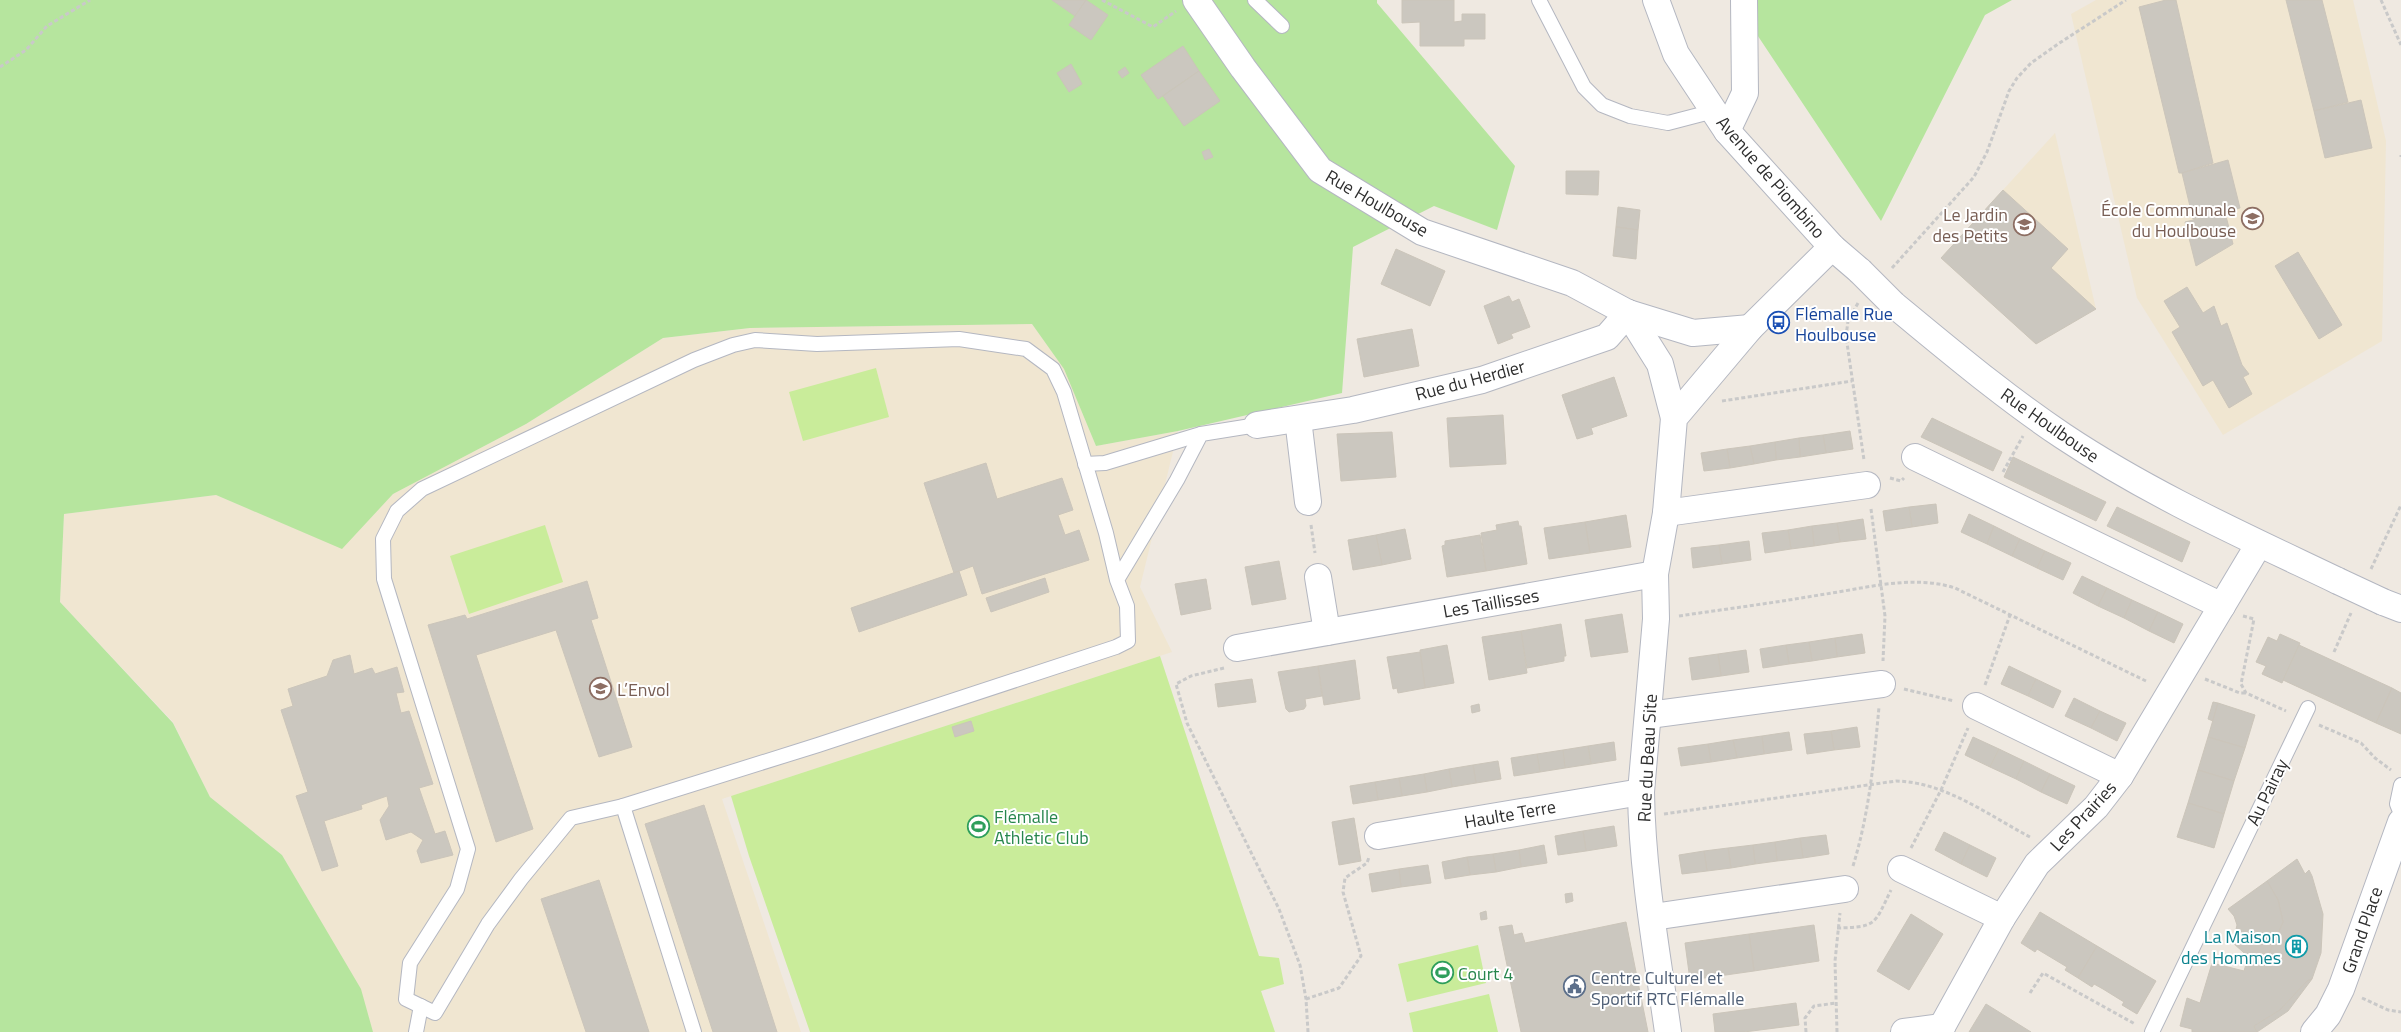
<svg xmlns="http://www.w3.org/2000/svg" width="2401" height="1032" viewBox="0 0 2401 1032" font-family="'Titillium Web',sans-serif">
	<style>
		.education { fill: #f0e6d1 }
		.green { fill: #b6e59e }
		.pitch { fill: #c9ec9a }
		.building { fill: #cbc7bf; stroke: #cbc5ba }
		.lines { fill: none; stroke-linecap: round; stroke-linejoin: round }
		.service-casing { stroke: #b4b7c1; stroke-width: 16 }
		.minor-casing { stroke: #b4b7c1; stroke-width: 28 }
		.path { stroke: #c9c9c9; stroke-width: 3; stroke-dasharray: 4 2.5; stroke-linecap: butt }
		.service { stroke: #fff; stroke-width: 14 }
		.minor { stroke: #fff; stroke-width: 26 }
		.minor-bridge-casing { stroke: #b4b7c1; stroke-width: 28; stroke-linecap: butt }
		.minor-bridge { stroke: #fff; stroke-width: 26 }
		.labels { text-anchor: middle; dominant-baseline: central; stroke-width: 4; stroke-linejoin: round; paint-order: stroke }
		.street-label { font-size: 18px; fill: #2e2e2e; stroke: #fff }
		.education-label { font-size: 18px; fill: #785e54; stroke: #fff; text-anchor: end }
		.transit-label { font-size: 18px; fill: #164399; stroke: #fff; text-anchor: start }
		.leisure-label { font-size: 18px; fill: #27864d; stroke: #fff; text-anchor: start }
		.culture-label { font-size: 18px; fill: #0d838f; stroke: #fff; text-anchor: end }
		.service-label { font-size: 18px; fill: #4e5e75; stroke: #fff; text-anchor: start }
	</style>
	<rect width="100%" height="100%" fill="#efe9e1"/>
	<g class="education">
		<polygon points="2096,0 2353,0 2386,141 2382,341 2223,435 2137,298 2071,14"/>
		<polygon points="2055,133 2096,309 2036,344 1941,258"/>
		<polygon points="1032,324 1064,369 1096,446 1178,431 1140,587 1172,652 722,799 801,1032 373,1032 360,989 282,855 210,797 173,722 60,602 64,514 216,495 342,548 393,494 526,424 663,338 750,328"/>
	</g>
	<g class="green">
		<polygon points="0,0 1377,0 1377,3 1515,166 1497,230 1434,206 1353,247 1342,393 1178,431 1096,446 1064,369 1032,324 750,328 663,338 526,424 393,494 342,549 216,495 64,514 60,602 173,723 210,797 282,855 361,989 373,1032 0,1032"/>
		<polygon points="1734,0 2012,0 1985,15 1881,221"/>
	</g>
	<g class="pitch">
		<polygon points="876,368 889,417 803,441 789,392"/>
		<polygon points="545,525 563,582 469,614 450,556"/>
		<polygon points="1160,656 1259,956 1279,958 1284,984 1261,991 1275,1032 810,1032 749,856 731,796"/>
		<polygon points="1478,945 1486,983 1407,1002 1398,964"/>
		<polygon points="1489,994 1498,1032 1413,1032 1409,1013"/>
	</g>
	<g class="building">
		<polygon points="1052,0 1086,0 1075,16"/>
		<polygon points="1086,0 1108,15 1091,40 1069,25"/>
		<polygon points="1402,0 1454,0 1454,22 1462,21 1462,14 1485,14 1485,39 1464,39 1464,46 1420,46 1420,22 1402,23"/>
		<polygon points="2166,0 2176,0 2213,163 2182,173 2179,173 2139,7"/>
		<polygon points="2286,0 2322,0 2348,102 2314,111"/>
		<polygon points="1183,46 1199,71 1158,99 1141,75"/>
		<polygon points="1071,64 1082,84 1069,92 1057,73"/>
		<polygon points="1125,67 1129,73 1122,78 1118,72"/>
		<polygon points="1199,71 1220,101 1184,126 1163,96"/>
		<polygon points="2361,100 2372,148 2325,158 2314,111"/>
		<polygon points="1209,149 1213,157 1205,160 1202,152"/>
		<polygon points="2228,160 2240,208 2193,219 2182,173"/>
		<polygon points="1566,171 1599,171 1598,195 1566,194"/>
		<polygon points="2003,190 2068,249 2051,268 2096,309 2036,344 1941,258"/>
		<polygon points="1618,207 1640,210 1638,230 1616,227"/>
		<polygon points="2225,212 2233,244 2196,266 2185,222"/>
		<polygon points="1616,227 1638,230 1636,259 1613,256"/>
		<polygon points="1396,249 1445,271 1430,306 1381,284"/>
		<polygon points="2298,252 2342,325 2319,339 2275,266"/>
		<polygon points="2187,287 2203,313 2214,306 2221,326 2227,323 2242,365 2249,374 2243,377 2252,394 2229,408 2213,380 2203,386 2172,332 2180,327 2164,301"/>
		<polygon points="1509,296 1512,302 1519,299 1530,327 1511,334 1513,338 1498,344 1484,306"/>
		<polygon points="1412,329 1419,366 1364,377 1357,339"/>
		<polygon points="1614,377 1627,416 1591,428 1593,434 1577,439 1562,395"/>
		<polygon points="1503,415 1506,464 1450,467 1447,418"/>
		<polygon points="1932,418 2002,452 1993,471 1921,437"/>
		<polygon points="1850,431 1853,449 1826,453 1823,435"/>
		<polygon points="1392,432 1396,477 1341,481 1337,434"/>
		<polygon points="1823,435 1826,453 1800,457 1799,438"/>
		<polygon points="1799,438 1800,457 1776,460 1775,442"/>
		<polygon points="1775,442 1776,460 1754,464 1750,446"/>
		<polygon points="1750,446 1754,464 1730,468 1727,449"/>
		<polygon points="1727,449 1730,468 1704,471 1701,453"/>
		<polygon points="2013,457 2106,502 2096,521 2004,477"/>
		<polygon points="986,463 997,499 1062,478 1073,510 1058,515 1065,535 1079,530 1089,560 982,594 973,566 954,573 924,483"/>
		<polygon points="1936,504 1938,523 1912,527 1909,507"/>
		<polygon points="1909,507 1912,527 1886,531 1883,511"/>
		<polygon points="2117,507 2190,542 2182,562 2107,526"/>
		<polygon points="1969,514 1994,526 1987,544 1961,532"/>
		<polygon points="1626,515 1631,547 1590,553 1585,522"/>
		<polygon points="1863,519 1866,539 1840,542 1837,523"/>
		<polygon points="1518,521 1519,526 1521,526 1527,564 1486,571 1481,533 1497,530 1496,525"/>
		<polygon points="1585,522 1590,553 1549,559 1544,528"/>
		<polygon points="1837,523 1840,542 1814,546 1812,526"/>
		<polygon points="1812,526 1814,546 1791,549 1788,530"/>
		<polygon points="1994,526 2020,539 2012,556 1987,544"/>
		<polygon points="1405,529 1411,559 1382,565 1376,535"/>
		<polygon points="1788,530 1791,549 1765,553 1762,533"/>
		<polygon points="1376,535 1382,565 1353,570 1348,540"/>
		<polygon points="1480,535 1486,571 1447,577 1442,546 1445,545 1445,541"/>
		<polygon points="2020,539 2045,551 2037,568 2012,556"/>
		<polygon points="1749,541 1751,560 1722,564 1719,545"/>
		<polygon points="1719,545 1722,564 1693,568 1691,548"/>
		<polygon points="2045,551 2071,563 2063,580 2037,568"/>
		<polygon points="1279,561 1286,599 1252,605 1245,567"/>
		<polygon points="959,571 967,595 859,632 851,608"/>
		<polygon points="2082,576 2107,588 2098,606 2073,593"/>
		<polygon points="1045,578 1049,592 991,612 986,598"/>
		<polygon points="1206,579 1211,609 1181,615 1175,584"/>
		<polygon points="587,581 598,618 591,620 632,747 599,757 556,630 476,655 533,829 496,842 428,625 465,615 467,619"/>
		<polygon points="2107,588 2132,600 2124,618 2098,606"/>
		<polygon points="2132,600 2158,612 2149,631 2124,618"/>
		<polygon points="2158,612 2183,624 2174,643 2149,631"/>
		<polygon points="1622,614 1628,652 1591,657 1585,620"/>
		<polygon points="1561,624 1566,656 1564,656 1564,661 1527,668 1521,631"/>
		<polygon points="1521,631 1527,673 1489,680 1482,637"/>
		<polygon points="1862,634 1865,653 1837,657 1835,638"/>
		<polygon points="2280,634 2300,643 2282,683 2262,674 2266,666 2256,662 2268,637 2277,641"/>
		<polygon points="1835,638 1837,657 1812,661 1809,642"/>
		<polygon points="1809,642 1812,661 1789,664 1786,645"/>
		<polygon points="1447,645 1454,683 1425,688 1420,650"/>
		<polygon points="1786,645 1789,664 1763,668 1760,649"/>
		<polygon points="2299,645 2392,688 2376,723 2283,680"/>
		<polygon points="1746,650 1749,672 1721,676 1718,654"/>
		<polygon points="1420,652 1425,688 1398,693 1397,688 1393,689 1387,657"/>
		<polygon points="1718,654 1721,676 1692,680 1689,658"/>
		<polygon points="350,655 354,674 372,668 375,674 397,667 404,692 396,693 401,713 409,711 433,784 419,788 435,834 445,831 453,855 421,863 417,851 423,840 411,832 386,840 380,820 389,806 387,796 361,805 362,809 324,821 338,866 322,871 296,796 308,792 281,710 293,706 288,689 327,676 333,660"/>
		<polygon points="1355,660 1360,699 1324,705 1318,666"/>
		<polygon points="1318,666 1322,696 1305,699 1306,706 1304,709 1289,712 1286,709 1278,672"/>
		<polygon points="2009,666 2036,679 2028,696 2001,684"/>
		<polygon points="1252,679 1256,702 1218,707 1215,684"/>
		<polygon points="2036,679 2061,691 2053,708 2028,696"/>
		<polygon points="2392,688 2401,693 2401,734 2376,723"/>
		<polygon points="2074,698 2100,711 2091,728 2065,716"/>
		<polygon points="2213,702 2218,703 2213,721 2208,719"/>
		<polygon points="2218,703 2255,715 2245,748 2208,737"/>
		<polygon points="1479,704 1480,711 1472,713 1471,706"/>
		<polygon points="2100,711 2126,723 2117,741 2091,728"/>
		<polygon points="971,721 974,731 955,737 952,727"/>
		<polygon points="1857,727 1860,747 1834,750 1831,731"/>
		<polygon points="1831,731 1834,750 1807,754 1804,734"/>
		<polygon points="1789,732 1792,750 1764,754 1762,736"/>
		<polygon points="1762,736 1764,754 1737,758 1733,740"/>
		<polygon points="1973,737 1999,749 1990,767 1965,755"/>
		<polygon points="2208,737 2245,748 2234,781 2198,770"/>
		<polygon points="1733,740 1737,758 1711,762 1708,744"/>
		<polygon points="1614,742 1616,760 1591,764 1588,746"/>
		<polygon points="1708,744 1711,762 1681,766 1678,748"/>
		<polygon points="1588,746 1591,764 1565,768 1563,750"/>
		<polygon points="1999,749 2024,761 2016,779 1990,767"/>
		<polygon points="1563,750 1565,768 1540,772 1537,754"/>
		<polygon points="1537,754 1540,772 1514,776 1511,758"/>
		<polygon points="1498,761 1501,779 1476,783 1473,765"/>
		<polygon points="2024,761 2050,774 2041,792 2016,779"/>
		<polygon points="1473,765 1476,783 1452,787 1449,769"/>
		<polygon points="1449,769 1452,787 1427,792 1424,774"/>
		<polygon points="2198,770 2234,781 2224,814 2188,803"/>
		<polygon points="1424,774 1427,792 1402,796 1399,778"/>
		<polygon points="2050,774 2075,786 2067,804 2041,792"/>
		<polygon points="1399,778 1402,796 1378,800 1375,782"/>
		<polygon points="1375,782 1378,800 1353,804 1350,786"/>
		<polygon points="2188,803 2224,814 2214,848 2177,837"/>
		<polygon points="704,805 777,1032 713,1032 645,824"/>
		<polygon points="1354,818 1361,861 1339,865 1332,822"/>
		<polygon points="1614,826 1617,846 1586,851 1583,831"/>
		<polygon points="1583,831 1586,851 1558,855 1555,836"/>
		<polygon points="1944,832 1970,845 1961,864 1935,850"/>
		<polygon points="1826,835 1829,854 1803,858 1800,838"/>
		<polygon points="1800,838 1803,858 1777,861 1775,842"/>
		<polygon points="1775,842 1777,861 1755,864 1753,845"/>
		<polygon points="1544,845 1547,863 1521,867 1519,850"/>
		<polygon points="1753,845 1755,864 1731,868 1728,848"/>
		<polygon points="1970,845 1996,858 1987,877 1961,864"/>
		<polygon points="1728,848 1731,868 1707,871 1704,851"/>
		<polygon points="1519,850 1521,867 1496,872 1493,854"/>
		<polygon points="1704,851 1707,871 1682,874 1679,855"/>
		<polygon points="1493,854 1496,872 1470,875 1467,857"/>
		<polygon points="1467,857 1470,875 1445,879 1442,862"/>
		<polygon points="2297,859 2305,874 2309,870 2312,876 2323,914 2321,953 2312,979 2307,981 2280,1010 2254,1026 2257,1032 2192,1032 2192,1029 2180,1026 2187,998 2200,1003 2212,963 2244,971 2247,961 2258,958 2265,962 2283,922 2278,900 2267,881"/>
		<polygon points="1428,865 1431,883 1401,887 1399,869"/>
		<polygon points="1399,869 1401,887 1372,892 1369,874"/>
		<polygon points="599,880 649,1032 586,1032 541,899"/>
		<polygon points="2267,881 2278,900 2283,922 2265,962 2258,958 2252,960 2233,943 2237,925 2234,916 2228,909"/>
		<polygon points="1572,893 1573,901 1566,903 1565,894"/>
		<polygon points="1486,911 1487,919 1481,920 1480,913"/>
		<polygon points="2040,912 2097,946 2078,978 2065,970 2067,967 2037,949 2035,952 2021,943"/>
		<polygon points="1911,914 1943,934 1909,990 1877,971"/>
		<polygon points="1626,922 1648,1032 1521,1032 1499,927 1512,925 1514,935 1522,933 1525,943"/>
		<polygon points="1814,925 1819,961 1754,971 1749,934"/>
		<polygon points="1749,934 1754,971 1690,980 1685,943"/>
		<polygon points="2097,946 2156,981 2137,1014 2122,1005 2124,1002 2103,989 2094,984 2092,987 2078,978"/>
		<polygon points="2312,979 2288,1011 2257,1032 2254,1026 2280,1010 2307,981"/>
		<polygon points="1796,1003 1799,1025 1744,1032 1715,1032 1713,1014"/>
		<polygon points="1986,1004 2031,1032 1969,1032"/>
	</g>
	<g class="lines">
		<defs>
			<g id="service">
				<polyline points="1255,0 1282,26"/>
				<polyline points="1539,0 1584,87 1602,105 1630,116 1668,123 1714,111"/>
				<polyline points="1085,464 1105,463 1201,434"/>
				<polyline points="1117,580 1106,533 1064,392 1053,369 1026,349 959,339 817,344 755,340 733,345 694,360 422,489 397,511 383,539 384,579 468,849 457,889 410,963 406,999 435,1013 488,924 521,879 571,818 623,806 818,745 1116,647 1128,641 1127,606 1117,580 1177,480 1201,434 1257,425"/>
				<polyline points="2401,785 2397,804 2401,814"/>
				<polyline points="623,806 694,1032"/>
				<polyline points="416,1032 421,1006"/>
				<polyline points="2152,1032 2308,708"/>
			</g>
			<g id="minor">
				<polyline points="1196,0 1243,68 1320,170 1422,232 1572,283 1628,313 1693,333 1750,328"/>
				<polyline points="1656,0 1676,54 1727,131 1832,247 1860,271"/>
				<polyline points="1727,131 1745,93 1744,0"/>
				<path d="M1893,304C1948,349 2003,396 2063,436C2150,494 2244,536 2338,581"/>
				<polyline points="1628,313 1660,364 1674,418"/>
				<polyline points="1298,419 1308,502"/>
				<polyline points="1257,425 1353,410 1482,380 1607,337 1628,313"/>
				<polyline points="1915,457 2222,606"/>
				<polyline points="1666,513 1867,485"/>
				<polyline points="1318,577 1327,632"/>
				<polyline points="2383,602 2401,609"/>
				<polyline points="1237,648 1655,574"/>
				<polyline points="1976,706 2120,776"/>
				<polyline points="1649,715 1882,684"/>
				<polyline points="1378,836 1641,792"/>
				<polyline points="1901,869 2002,918"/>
				<polyline points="1653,917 1845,889"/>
				<path d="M1668,1032C1657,953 1642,872 1641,792L1656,619L1655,574L1666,513L1674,418L1750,328L1832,247"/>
				<polyline points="1904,1032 1942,1027"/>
				<polyline points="1939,1032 2002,918 2037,864 2096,807 2120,776 2259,544"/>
				<polyline points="2314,1032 2328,1015 2341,989 2401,822"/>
			</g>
		</defs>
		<use href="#service" class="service-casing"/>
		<use href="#minor" class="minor-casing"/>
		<g class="path">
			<polyline points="1102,0 1153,27 1176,11"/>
			<polyline points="2381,0 2401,45"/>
			<polyline points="0,67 26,50 47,26 90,0"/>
			<polyline points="2401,155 2401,157"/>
			<polyline points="1892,268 1974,177 1987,152 2009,91 2017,78 2031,63 2058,44 2126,0"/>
			<polyline points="1858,303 1848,321 1846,336 1864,460"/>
			<polyline points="1722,401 1852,381"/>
			<polyline points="2003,472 2023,436"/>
			<polyline points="1890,478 1901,481 1904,478"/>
			<polyline points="1871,509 1885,616 1883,661"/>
			<polyline points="1311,525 1315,553"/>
			<polyline points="2371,569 2401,505"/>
			<path d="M1679,616C1726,609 1773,603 1819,595C1863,589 1912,574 1955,588L2148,682"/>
			<polyline points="2243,616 2254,619 2241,684 2246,693 2286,711"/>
			<polyline points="2334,652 2351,613"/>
			<polyline points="1224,668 1191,676 1176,684 1187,723 1279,909 1300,965 1306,999 1308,1032"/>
			<polyline points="2205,679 2240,693 2246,693"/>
			<polyline points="1985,685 2010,615"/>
			<polyline points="1904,689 1954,701"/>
			<polyline points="2319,725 2361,743 2375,758 2391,770"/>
			<path d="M1664,814L1896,781C1945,782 1988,815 2030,837"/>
			<polyline points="1911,848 1941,790 1968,728"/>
			<path d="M1853,866C1869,814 1874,761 1879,707"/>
			<path d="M1837,928C1877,927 1874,925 1891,890"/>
			<polyline points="2030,993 2043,973 2135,1024"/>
			<polyline points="2362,998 2388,1010 2401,1012"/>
			<polyline points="1306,999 1339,988 1361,956 1343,892 1345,878 1367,863 1369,857"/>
			<polyline points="1806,1032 1805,1018 1814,1006 1836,1003"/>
			<polyline points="1837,1032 1835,961 1840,913"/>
		</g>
		<use href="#service" class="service"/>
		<use href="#minor" class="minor"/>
		<defs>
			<g id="minor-bridge">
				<polyline points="1860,271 1893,304"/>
				<polyline points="2338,581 2383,602"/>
			</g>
		</defs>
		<use href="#minor-bridge" class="minor-bridge-casing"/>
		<use href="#minor-bridge" class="minor-bridge"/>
	</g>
	<defs>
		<symbol id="school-ring" viewBox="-11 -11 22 22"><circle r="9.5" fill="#fff" stroke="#8d6e63" stroke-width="1.5"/><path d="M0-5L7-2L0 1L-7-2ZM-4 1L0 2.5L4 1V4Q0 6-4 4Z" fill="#8d6e63"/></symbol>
		<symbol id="bus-ring" viewBox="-11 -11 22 22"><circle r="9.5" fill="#fff" stroke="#1a4fb4" stroke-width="1.5"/><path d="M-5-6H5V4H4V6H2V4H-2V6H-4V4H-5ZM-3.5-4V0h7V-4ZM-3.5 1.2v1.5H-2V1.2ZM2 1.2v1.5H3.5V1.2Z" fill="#1a4fb4"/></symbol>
		<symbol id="stadium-ring" viewBox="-11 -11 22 22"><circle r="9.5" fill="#fff" stroke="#2e9e5b" stroke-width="1.5"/><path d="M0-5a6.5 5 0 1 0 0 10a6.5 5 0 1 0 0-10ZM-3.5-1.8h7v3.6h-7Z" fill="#2e9e5b"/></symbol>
		<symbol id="building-ring" viewBox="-11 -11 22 22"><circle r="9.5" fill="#fff" stroke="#0f9aa8" stroke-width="1.5"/><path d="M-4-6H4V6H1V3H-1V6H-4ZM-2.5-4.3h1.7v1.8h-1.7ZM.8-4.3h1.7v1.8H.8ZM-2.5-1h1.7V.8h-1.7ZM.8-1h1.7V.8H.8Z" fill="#0f9aa8"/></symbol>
		<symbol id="civic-ring" viewBox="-11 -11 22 22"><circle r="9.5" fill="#fff" stroke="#5c6f8a" stroke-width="1.5"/><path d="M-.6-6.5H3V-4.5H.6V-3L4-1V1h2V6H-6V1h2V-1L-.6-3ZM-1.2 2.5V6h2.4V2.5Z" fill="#5c6f8a"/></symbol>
	</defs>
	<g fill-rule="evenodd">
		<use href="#school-ring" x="2240" y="206" width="25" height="25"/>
		<use href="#school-ring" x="2012" y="212" width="25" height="25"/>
		<use href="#bus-ring" x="1766" y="310" width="25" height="25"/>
		<use href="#school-ring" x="588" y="676" width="25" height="25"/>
		<use href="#stadium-ring" x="966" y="814" width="25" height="25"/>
		<use href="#building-ring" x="2284" y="934" width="25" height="25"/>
		<use href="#stadium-ring" x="1430" y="960" width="25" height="25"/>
		<use href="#civic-ring" x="1562" y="974" width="25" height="25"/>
	</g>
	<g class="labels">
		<g class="street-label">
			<text transform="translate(1771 177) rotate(49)">Avenue de Piombino</text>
			<text transform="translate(1377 203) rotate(30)">Rue Houlbouse</text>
			<text transform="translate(1470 380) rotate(-15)">Rue du Herdier</text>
			<text transform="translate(2050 425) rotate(35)">Rue Houlbouse</text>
			<text transform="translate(1491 603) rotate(-10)">Les Taillisses</text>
			<text transform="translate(1647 758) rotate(-87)">Rue du Beau Site</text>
			<text transform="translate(2267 792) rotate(-64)">Au Pairay</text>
			<text transform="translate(1510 814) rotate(-10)">Haulte Terre</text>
			<text transform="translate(2083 816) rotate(-47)">Les Prairies</text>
			<text transform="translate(2362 930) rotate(-71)">Grand Place</text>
		</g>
		<g class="education-label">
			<text x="2236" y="209">École Communale<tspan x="2236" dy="21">du Houlbouse</tspan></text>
			<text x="2008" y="214">Le Jardin<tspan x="2008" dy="21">des Petits</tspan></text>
			<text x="617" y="689" text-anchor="start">L’Envol</text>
		</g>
		<g class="transit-label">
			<text x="1795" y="313">Flémalle Rue<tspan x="1795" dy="21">Houlbouse</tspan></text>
		</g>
		<g class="leisure-label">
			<text x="994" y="816">Flémalle<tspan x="994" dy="21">Athletic Club</tspan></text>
			<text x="1458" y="973">Court 4</text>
		</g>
		<g class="culture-label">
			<text x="2281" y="936">La Maison<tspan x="2281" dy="21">des Hommes</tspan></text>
		</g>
		<g class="service-label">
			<text x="1591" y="977">Centre Culturel et<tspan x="1591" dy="21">Sportif RTC Flémalle</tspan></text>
		</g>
	</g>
</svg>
